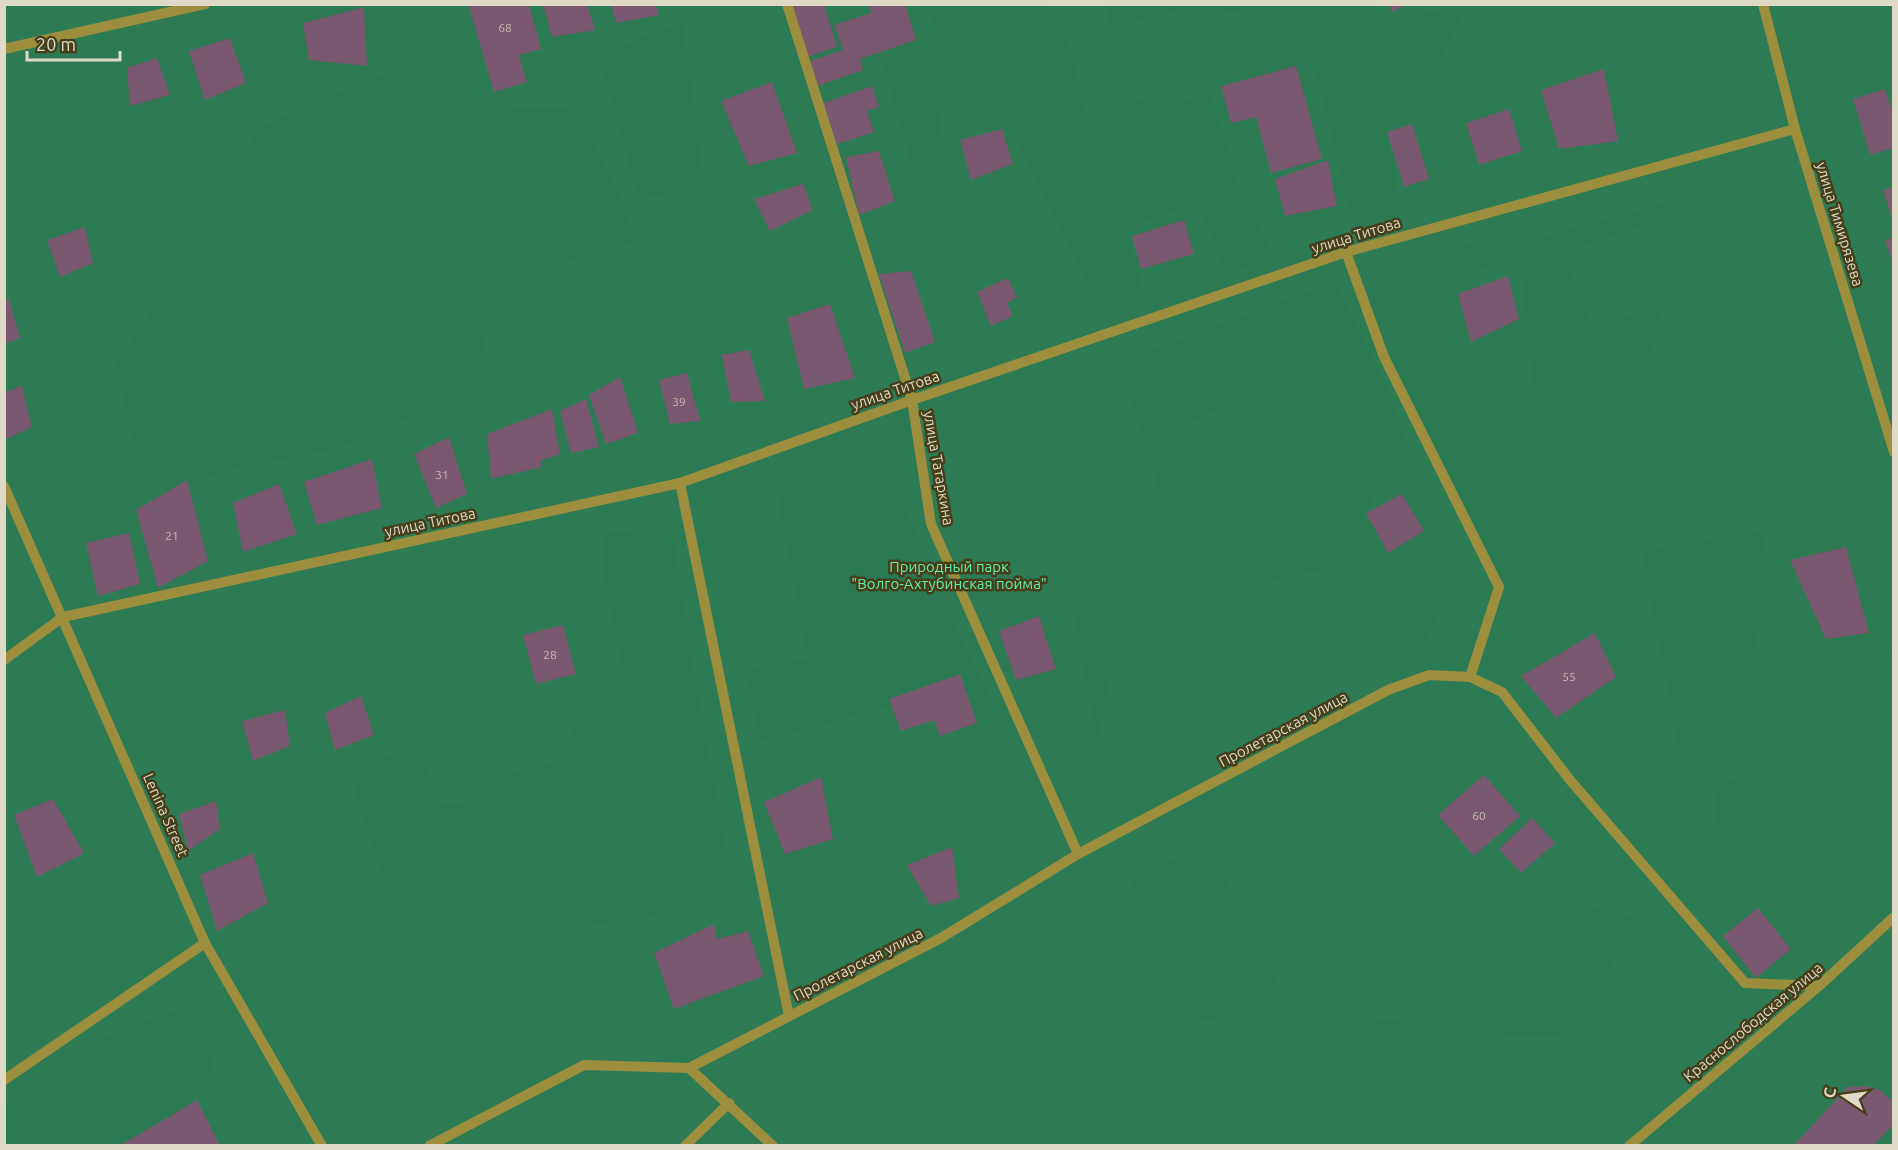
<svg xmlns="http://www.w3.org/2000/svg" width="1898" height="1150" viewBox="0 0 1898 1150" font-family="Ubuntu,sans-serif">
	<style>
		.green { fill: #2c7b54 }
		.forest { fill: #297a53 }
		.building { fill: #7a586f }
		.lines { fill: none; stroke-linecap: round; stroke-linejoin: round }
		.minor { stroke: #9d8e3e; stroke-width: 10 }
		.labels { text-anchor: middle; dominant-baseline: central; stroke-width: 5; stroke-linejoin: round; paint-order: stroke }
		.number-label { font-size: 12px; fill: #c5bab0 }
		.street-label { font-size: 15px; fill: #dedac6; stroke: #463f1a }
		.park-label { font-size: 15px; fill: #5feda7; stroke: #463f1a }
	</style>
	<rect width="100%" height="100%" fill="#463f1a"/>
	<polygon class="green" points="5,5 1893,5 1893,1145 5,1146"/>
	<g class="forest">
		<polygon points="926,5 1042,5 1061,16 1075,71 1084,117 1136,101 1177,104 1210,91 1240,192 1274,256 1225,275 1200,205 1125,225 1145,300 1103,317 1012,129 975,96 937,98 946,174 915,176 884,67 923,46 932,23"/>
		<polygon points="1109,5 1374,5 1383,19 1467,8 1440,59 1387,132 1403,224 1353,223 1316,70 1293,55 1240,13 1194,7 1108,27"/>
		<polygon points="682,22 706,201 638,194 599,55"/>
		<polygon points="420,60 457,104 578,110 623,201 634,242 557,264 490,318 476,378 421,413 335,449 235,468 166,493 134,444 116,364 222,204 259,128 320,100"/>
		<polygon points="1685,198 1690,208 1562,253 1594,330 1664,301 1650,354 1595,413 1556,419 1533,383 1523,281 1508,260 1464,274 1447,251 1480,240 1533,240"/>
		<polygon points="1334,282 1383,378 1409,453 1374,494 1358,528 1390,578 1438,612 1425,645 1388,621 1361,596 1328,569 1296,575 1267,583 1205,543 1164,606 1116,643 1097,742 1070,592 1051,576 1074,554 1150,514 1163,450 1209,424 1272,498 1350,455 1285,373 1221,408 1147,442 1116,364"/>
		<polygon points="822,459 900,497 952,619 1018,757 996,771 923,697 761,741 745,669 808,659 778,496"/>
		<polygon points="1764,531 1756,647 1893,647 1893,651 1800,700 1683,772 1642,551"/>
		<polygon points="604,533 673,534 692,665 731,877 707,895 647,918 566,928 530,910 469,913 447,886 386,887 350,772 420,743 436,804 466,805 503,776 551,764 593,702 627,686 606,588"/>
		<polygon points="1720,776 1763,788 1827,852 1804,872 1748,873 1712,845"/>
		<polygon points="1203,843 1241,906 1294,949 1256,1013 1198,1021 1130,883"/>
		<polygon points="1449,894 1527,969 1589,907 1637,919 1604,979 1561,1037 1505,1035 1455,991 1407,954"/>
		<polygon points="173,1011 213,1058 205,1088 140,1145 5,1146 5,1109 55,1076 91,1042"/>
		<polygon points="1378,1019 1433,1025 1333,1137 1340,1145 1247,1145"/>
	</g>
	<g class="building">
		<polygon points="468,4 529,4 541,49 519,55 527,82 494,92"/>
		<polygon points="543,4 587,4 595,30 552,37"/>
		<polygon points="611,4 655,4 659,15 616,23"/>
		<polygon points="791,4 824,4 837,47 807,57"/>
		<polygon points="868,4 905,4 916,40 860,59 863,70 818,86 810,61 843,50 834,25 871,13"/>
		<polygon points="1390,5 1406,5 1391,12"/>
		<polygon points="364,7 367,66 309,60 303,23"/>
		<polygon points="230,38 246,83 205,100 189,51"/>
		<polygon points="157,58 170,95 130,106 127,68"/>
		<polygon points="1296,66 1322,159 1271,173 1256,117 1231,123 1221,86"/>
		<polygon points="1604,69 1618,141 1559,149 1541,90"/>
		<polygon points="772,82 797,153 749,166 721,101"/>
		<polygon points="872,86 879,107 867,111 874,132 837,144 823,103"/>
		<polygon points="1885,89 1894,117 1894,148 1870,155 1853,99"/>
		<polygon points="1509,109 1522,151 1479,165 1466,123"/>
		<polygon points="1412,124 1429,179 1404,187 1387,132"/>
		<polygon points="1002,129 1013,164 971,180 960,140"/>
		<polygon points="879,151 895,201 859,215 846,157"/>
		<polygon points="1328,160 1337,206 1285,216 1275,179"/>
		<polygon points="803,184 813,210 770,231 754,199"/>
		<polygon points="1894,187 1894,222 1893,222 1883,190"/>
		<polygon points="1184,220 1194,254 1141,269 1132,236"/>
		<polygon points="85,227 93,263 60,277 47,240"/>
		<polygon points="1894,237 1894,264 1893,264 1885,240"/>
		<polygon points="911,271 935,342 905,353 879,274"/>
		<polygon points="1508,276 1519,319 1471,342 1458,294"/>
		<polygon points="1008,278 1017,298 1007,303 1013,316 991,326 977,292"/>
		<polygon points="9,299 20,338 4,344 4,300"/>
		<polygon points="830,304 855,378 804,389 787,318"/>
		<polygon points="749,350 765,401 731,402 722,355"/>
		<polygon points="687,373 700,421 670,424 659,380"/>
		<polygon points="620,377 638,433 606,444 589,395"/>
		<polygon points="22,386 32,427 4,440 4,392"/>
		<polygon points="586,399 599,447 571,453 560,411"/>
		<polygon points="552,409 560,454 540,461 542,467 491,479 487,434"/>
		<polygon points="449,437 467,494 436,508 414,454"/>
		<polygon points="372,459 382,508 317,525 304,482"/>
		<polygon points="187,480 208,561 158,588 136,510"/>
		<polygon points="279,484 297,534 243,552 233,503"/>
		<polygon points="1402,494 1424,531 1388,553 1366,513"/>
		<polygon points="129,533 140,584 98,596 86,543"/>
		<polygon points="1846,547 1869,633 1826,639 1790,560"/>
		<polygon points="1039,616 1056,669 1016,680 999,631"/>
		<polygon points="563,625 576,674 536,684 523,635"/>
		<polygon points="1595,633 1616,677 1556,718 1521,676"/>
		<polygon points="960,674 977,723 940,736 934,720 901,731 889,699"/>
		<polygon points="361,696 374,735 335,750 325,713"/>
		<polygon points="285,710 290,746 253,761 242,721"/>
		<polygon points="1484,775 1520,816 1474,856 1438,815"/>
		<polygon points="821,777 833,839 785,854 764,802"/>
		<polygon points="53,799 84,853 37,877 14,815"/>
		<polygon points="216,801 220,829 188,851 179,814"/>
		<polygon points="1532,818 1555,843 1521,873 1499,849"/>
		<polygon points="952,847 959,898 931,906 907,865"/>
		<polygon points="253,853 268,903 217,931 200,875"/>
		<polygon points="1758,908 1791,949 1756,978 1723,936"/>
		<polygon points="714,924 717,939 748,931 764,976 674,1009 654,953"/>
		<polygon points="1866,1086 1880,1090 1892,1101 1894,1108 1891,1127 1873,1146 1793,1146 1848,1087"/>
		<polygon points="197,1100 220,1146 119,1146 182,1109"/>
	</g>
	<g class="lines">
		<g class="minor">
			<polyline points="787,4 912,400 931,524 1078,854"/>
			<polyline points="1763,4 1795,129 1894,452"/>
			<polyline points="4,49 205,4"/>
			<polyline points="1346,252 1384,357 1499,587 1470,677"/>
			<polyline points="680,483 789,1016"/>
			<polyline points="4,486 205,943 322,1146"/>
			<polyline points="4,660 63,617 680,483 912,400 1346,252 1795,129"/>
			<polyline points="689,1068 941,938 1078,854 1388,690 1429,675 1470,677 1502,692 1570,780 1745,983 1819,986"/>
			<polyline points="4,1080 205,943"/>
			<polyline points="429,1146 584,1065 689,1068 773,1146"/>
			<polyline points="685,1146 729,1103"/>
			<polyline points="1629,1146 1819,986 1894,917"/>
		</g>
	</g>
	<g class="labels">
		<g class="number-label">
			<text x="505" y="27">68</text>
			<text x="679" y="401">39</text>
			<text x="442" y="474">31</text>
			<text x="172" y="535">21</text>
			<text x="550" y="654">28</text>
			<text x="1569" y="676">55</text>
			<text x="1479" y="815">60</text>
		</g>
		<g class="street-label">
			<text transform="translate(1840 224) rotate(73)">улица Тимирязева</text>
			<text transform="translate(1356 235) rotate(-17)">улица Титова</text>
			<text transform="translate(895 390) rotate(-19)">улица Титова</text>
			<text transform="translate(939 468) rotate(80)">улица Татаркина</text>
			<text transform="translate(430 522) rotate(-12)">улица Титова</text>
			<text transform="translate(1283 729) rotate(-28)">Пролетарская улица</text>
			<text transform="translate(166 815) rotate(66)">Lenina Street</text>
			<text transform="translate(858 964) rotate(-27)">Пролетарская улица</text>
			<text transform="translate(1753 1022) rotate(-40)">Краснослободская улица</text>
		</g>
		<g class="park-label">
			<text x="949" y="566">Природный парк<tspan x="949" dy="17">"Волго-Ахтубинская пойма"</tspan></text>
		</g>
	</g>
	<rect width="1898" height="1150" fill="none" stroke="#dedac6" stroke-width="12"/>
	<g transform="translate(1844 1096) rotate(283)" stroke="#463f1a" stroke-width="4.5" paint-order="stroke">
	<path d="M0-4.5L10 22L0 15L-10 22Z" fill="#dedac6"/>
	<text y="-9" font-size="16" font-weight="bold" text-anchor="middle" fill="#dedac6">С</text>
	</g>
	<path d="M27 51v9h93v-9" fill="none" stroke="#dedac6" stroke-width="3"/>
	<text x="36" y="51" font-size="18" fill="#dedac6" stroke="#463f1a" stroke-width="4.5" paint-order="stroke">20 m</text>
</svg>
